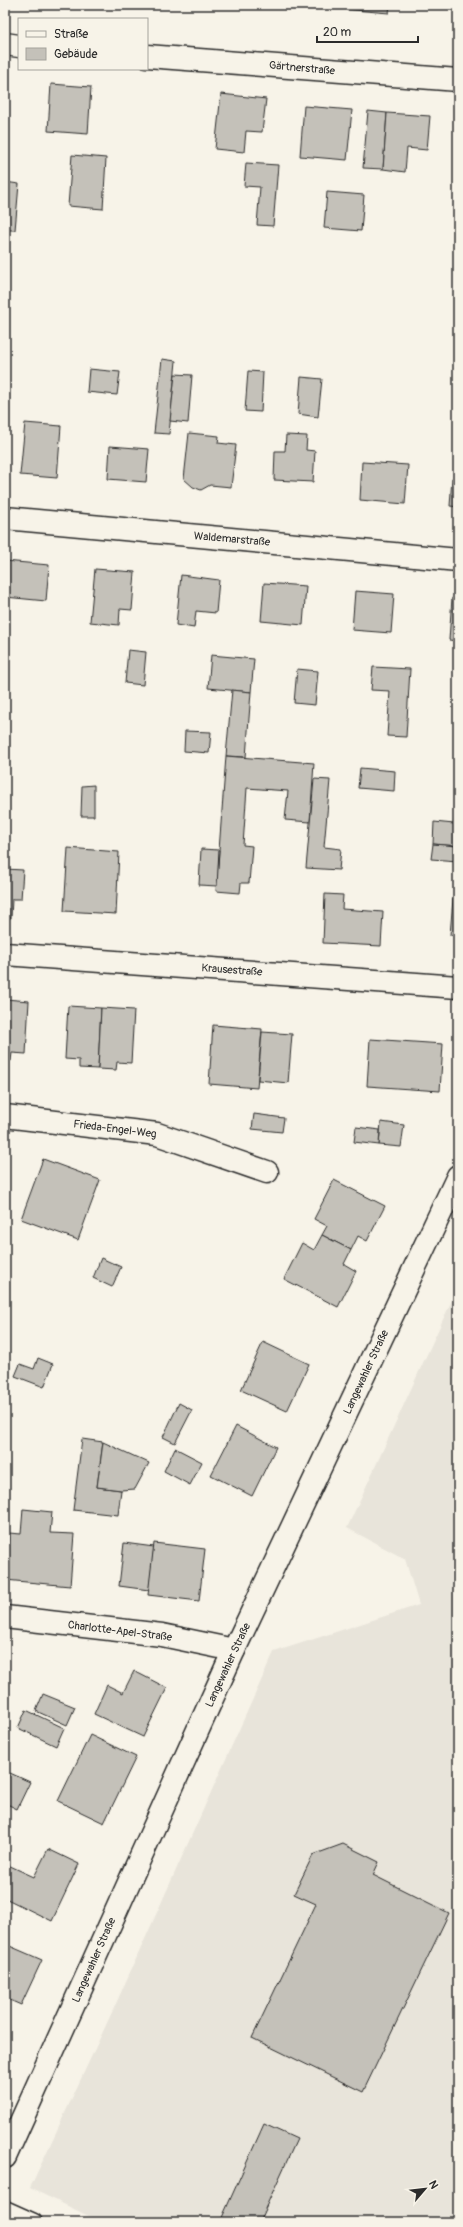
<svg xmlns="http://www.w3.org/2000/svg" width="463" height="2227" viewBox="0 0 463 2227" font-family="Pangolin,sans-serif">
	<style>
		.built { fill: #e8e4da }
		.building { fill: #c4c1b9; stroke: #2b2b2b }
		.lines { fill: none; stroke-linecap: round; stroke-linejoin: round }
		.lane-casing { stroke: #2b2b2b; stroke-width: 19 }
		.street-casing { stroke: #2b2b2b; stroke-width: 25 }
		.secondary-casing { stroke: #2b2b2b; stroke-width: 25 }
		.lane { stroke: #f7f3e8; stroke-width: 16 }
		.street { stroke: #f7f3e8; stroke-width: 22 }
		.secondary { stroke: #f7f3e8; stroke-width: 22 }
		.labels { text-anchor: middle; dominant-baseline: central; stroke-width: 3.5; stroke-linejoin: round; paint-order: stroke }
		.street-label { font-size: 11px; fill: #2b2b2b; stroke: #f7f3e8 }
	</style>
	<rect width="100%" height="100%" fill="#f7f3e8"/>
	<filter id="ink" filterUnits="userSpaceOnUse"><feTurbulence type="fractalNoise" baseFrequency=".025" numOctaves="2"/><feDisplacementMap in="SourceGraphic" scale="8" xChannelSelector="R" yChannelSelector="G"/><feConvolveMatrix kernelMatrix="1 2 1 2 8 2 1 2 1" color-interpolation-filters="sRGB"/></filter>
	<g filter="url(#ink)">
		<polygon class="built" points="458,1287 458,2222 101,2222 30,2188 114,2008 274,1652 419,1605 405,1559 347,1528"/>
		<g class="building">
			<polygon points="343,5 390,5 389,13 342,9"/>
			<polygon points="51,84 91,87 88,134 48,131"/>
			<polygon points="221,94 266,99 262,132 246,131 244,152 215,149"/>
			<polygon points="304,106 352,110 347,160 300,156"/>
			<polygon points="368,111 387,113 383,169 363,168"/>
			<polygon points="387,113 430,116 427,150 407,148 405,172 383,169"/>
			<polygon points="72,155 106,158 103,209 68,206"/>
			<polygon points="246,163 278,165 273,226 257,225 260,187 244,186"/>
			<polygon points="5,182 19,184 15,230 5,230"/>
			<polygon points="327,192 364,195 361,231 324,228"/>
			<polygon points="162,359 176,361 169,434 154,433"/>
			<polygon points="89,369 120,372 117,395 87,392"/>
			<polygon points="248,371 263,372 261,412 245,411"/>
			<polygon points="175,374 192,375 188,423 170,421"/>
			<polygon points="301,377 322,379 318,417 298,414"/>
			<polygon points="25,423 61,426 57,478 20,475"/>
			<polygon points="189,433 219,436 218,443 236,445 231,487 210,485 201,490 193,487 184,479"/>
			<polygon points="286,435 307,436 306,450 315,451 313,482 274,480 275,451 285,451"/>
			<polygon points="110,446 149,449 146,482 108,479"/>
			<polygon points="362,462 408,465 405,504 360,500"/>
			<polygon points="452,478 458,478 458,507 450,506"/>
			<polygon points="5,561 49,565 46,601 5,597"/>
			<polygon points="95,569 135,572 132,610 120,609 119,625 90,622"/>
			<polygon points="181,575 219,580 216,613 196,611 194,628 176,625"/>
			<polygon points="264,583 306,586 303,625 261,621"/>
			<polygon points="355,591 394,594 391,633 352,630"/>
			<polygon points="452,598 458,599 458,641 449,640"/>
			<polygon points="128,650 146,652 143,685 125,683"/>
			<polygon points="211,655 254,659 251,692 208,688"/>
			<polygon points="373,667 410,669 406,737 387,736 390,691 371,690"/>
			<polygon points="297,669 318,671 315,705 294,703"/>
			<polygon points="232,690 251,692 246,757 226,756"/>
			<polygon points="185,731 211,732 209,753 184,751"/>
			<polygon points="226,756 314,763 310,822 285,820 288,791 247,788 243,845 252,846 249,883 241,883 240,893 216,891"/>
			<polygon points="360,768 395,771 394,791 358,788"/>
			<polygon points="314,779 330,780 324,847 341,849 339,870 306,868"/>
			<polygon points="94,785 94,816 81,816 82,786"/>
			<polygon points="456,806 458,807 458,846 433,844 434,822 454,824"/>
			<polygon points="433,844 458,846 458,861 431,859"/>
			<polygon points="68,848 119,852 116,914 64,911"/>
			<polygon points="201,849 219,850 217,886 199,885"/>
			<polygon points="5,869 23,870 21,899 12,899 11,918 5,917"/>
			<polygon points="325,894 343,895 342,909 383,912 381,946 323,943"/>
			<polygon points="453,899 458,900 458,936 450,935"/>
			<polygon points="5,999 29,1001 26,1054 12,1053 11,1061 5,1060"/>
			<polygon points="68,1006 101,1008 98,1069 79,1068 79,1060 65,1059"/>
			<polygon points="101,1008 134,1010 131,1063 117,1062 116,1070 98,1069"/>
			<polygon points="213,1025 262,1029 257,1088 209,1084"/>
			<polygon points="262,1032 292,1034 288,1083 258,1080"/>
			<polygon points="370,1039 443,1044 440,1091 367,1086"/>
			<polygon points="254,1114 284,1118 282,1132 252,1129"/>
			<polygon points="381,1122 404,1125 401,1147 379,1145"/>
			<polygon points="356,1127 380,1130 379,1145 354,1142"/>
			<polygon points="43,1159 100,1180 78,1240 21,1219"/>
			<polygon points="334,1180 385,1206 367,1241 358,1236 351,1250 322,1235 327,1226 314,1219"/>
			<polygon points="322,1235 351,1250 344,1264 356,1271 338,1307 284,1279 302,1243 314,1250"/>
			<polygon points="101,1258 121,1267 112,1287 93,1278"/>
			<polygon points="263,1342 309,1364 287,1411 241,1390"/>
			<polygon points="38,1358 53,1364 44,1387 15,1376 20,1364 34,1369"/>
			<polygon points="179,1403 192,1410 175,1443 163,1437"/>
			<polygon points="236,1426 276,1447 252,1496 211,1475"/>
			<polygon points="82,1439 103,1442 97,1487 121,1490 118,1515 73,1510"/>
			<polygon points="103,1442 149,1463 135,1489 121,1490 97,1487"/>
			<polygon points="175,1448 202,1462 190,1485 164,1471"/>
			<polygon points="23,1509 52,1512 50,1533 74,1534 70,1586 5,1580 9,1533 21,1534"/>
			<polygon points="124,1543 154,1547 149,1590 119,1586"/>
			<polygon points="154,1543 205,1549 199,1601 148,1595"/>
			<polygon points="134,1671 167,1688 143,1737 94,1714 107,1685 123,1693"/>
			<polygon points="43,1694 75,1707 67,1725 36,1711"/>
			<polygon points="26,1710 64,1728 56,1746 18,1728"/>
			<polygon points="90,1735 136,1757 104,1823 58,1801"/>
			<polygon points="10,1773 30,1782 17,1809 5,1803 5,1785"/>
			<polygon points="343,1844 379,1862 373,1875 449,1913 363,2092 252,2038 316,1904 294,1894 313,1855"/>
			<polygon points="48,1849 79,1864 52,1921 5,1898 5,1870 8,1865 34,1877"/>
			<polygon points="5,1944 42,1960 21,2005 5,1998"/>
			<polygon points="264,2124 297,2139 259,2222 220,2222"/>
		</g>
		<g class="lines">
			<defs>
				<polyline id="lane" points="5,2209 34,2222"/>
				<g id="street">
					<polyline points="5,44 19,46"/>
					<polyline points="147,56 458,80"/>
					<polyline points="5,518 458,560"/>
					<polyline points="5,954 458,987"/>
					<polyline points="5,1116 157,1134 267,1172"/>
					<polyline points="5,1617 162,1635 234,1650"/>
				</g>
				<polyline id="secondary" points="5,2157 234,1650 458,1176"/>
			</defs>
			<use href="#lane" class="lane-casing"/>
			<use href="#street" class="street-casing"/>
			<use href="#secondary" class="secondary-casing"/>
			<use href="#lane" class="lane"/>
			<use href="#street" class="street"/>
			<use href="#secondary" class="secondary"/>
		</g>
	</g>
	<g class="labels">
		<g class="street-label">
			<text transform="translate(302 68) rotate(5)">Gärtnerstraße</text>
			<text transform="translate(232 539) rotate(5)">Waldemarstraße</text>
			<text transform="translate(232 970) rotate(4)">Krausestraße</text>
			<text transform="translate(115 1129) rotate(7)">Frieda-Engel-Weg</text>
			<text transform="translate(366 1372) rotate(-65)">Langewahler Straße</text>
			<text transform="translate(120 1631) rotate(7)">Charlotte-Apel-Straße</text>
			<text transform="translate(228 1665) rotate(-65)">Langewahler Straße</text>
			<text transform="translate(94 1960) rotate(-66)">Langewahler Straße</text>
		</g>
	</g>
	<rect width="463" height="2227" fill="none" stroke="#f7f3e8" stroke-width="20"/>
	<rect x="10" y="10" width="443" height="2207" fill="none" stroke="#2b2b2b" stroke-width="1.5" filter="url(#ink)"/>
	<rect x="18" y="18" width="130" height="52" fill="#f7f3e8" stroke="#a5a39c"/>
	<rect x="26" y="31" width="20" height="6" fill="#f7f3e8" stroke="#a5a39c"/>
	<text x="54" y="38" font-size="12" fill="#2b2b2b">Straße</text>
	<rect x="26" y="48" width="20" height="12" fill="#c4c1b9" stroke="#a5a39c"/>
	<text x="54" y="58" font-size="12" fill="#2b2b2b">Gebäude</text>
	<g transform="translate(425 2189) rotate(62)" stroke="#f7f3e8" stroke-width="3" paint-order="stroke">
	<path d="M0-3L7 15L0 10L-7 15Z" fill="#2b2b2b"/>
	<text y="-6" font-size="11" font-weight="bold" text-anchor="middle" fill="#2b2b2b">N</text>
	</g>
	<path d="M317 36v6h101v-6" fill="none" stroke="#2b2b2b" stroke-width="2"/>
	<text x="323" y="36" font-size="12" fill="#2b2b2b" stroke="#f7f3e8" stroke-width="3" paint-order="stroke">20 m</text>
</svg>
